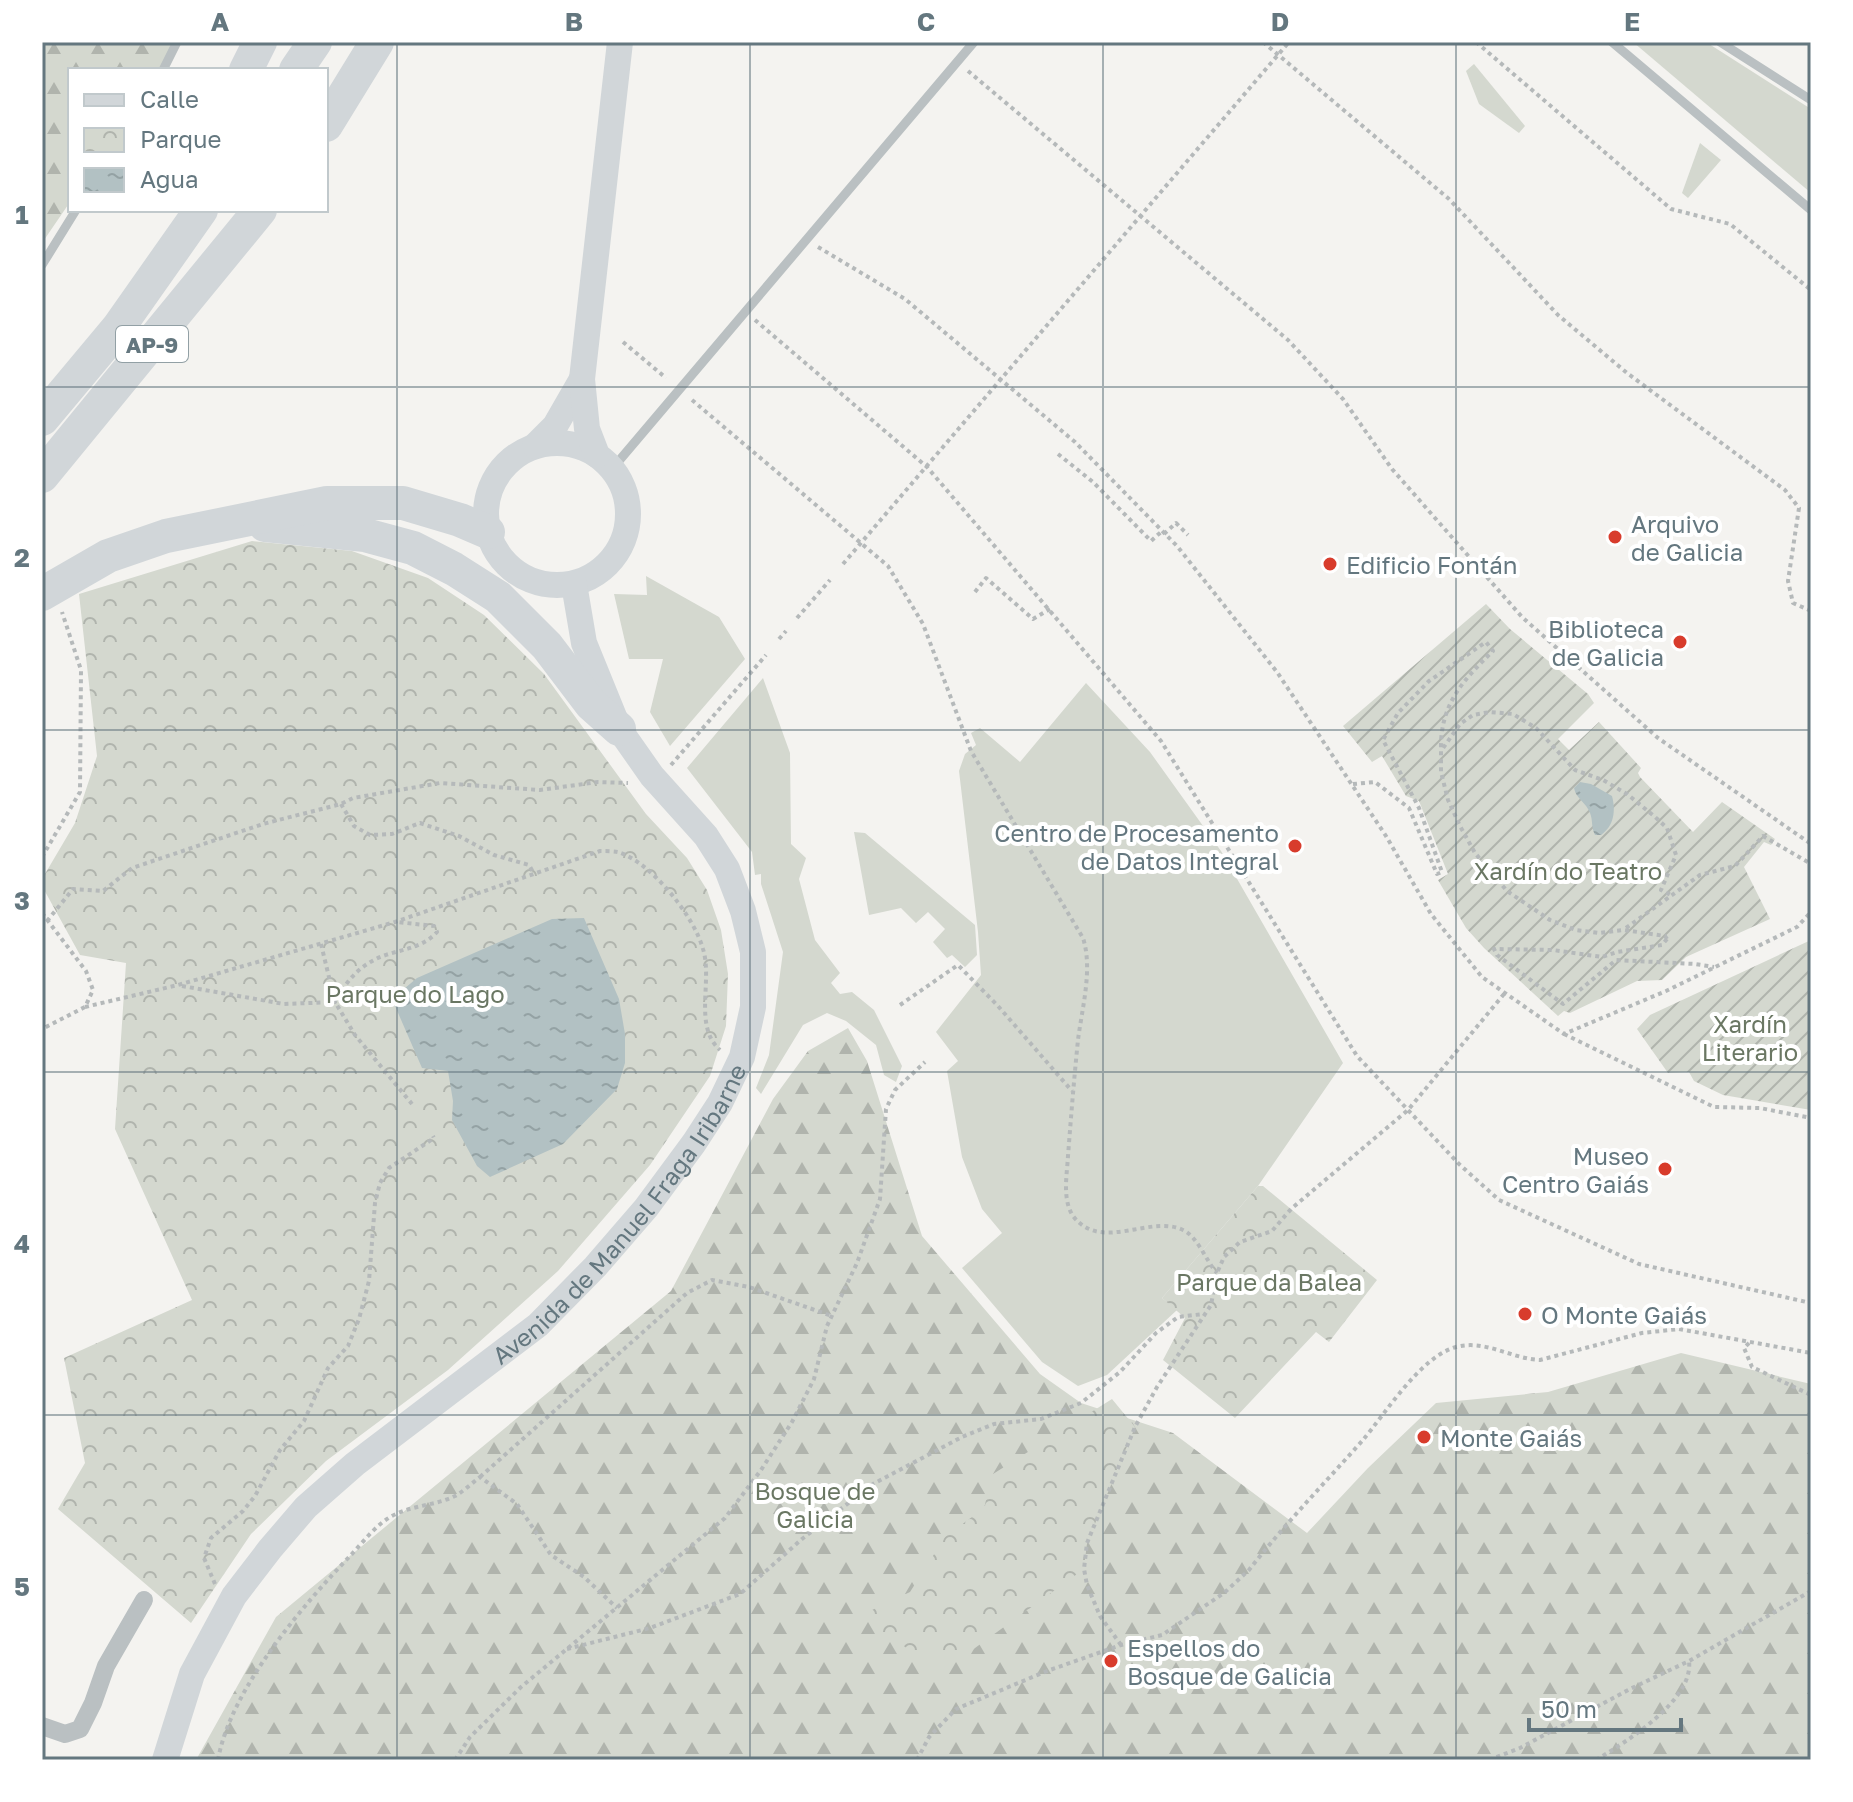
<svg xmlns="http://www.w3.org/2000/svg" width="1853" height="1802" viewBox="0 0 1853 1802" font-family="'Golos Text',sans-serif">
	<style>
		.grass { fill: #d4d8cf }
		.forest { fill: url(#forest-firs) }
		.park { fill: url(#park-crowns) }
		.garden { fill: url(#garden-furrows) }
		.water { fill: url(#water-ripples) }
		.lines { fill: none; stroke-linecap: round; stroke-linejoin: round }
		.path { stroke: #b5b9ba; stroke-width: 4; stroke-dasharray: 4 4; stroke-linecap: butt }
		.lane { stroke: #bac0c2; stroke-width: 9 }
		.street { stroke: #bac0c2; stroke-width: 18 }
		.secondary { stroke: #d1d6d9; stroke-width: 26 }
		.highway { stroke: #d1d6d9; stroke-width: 34 }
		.grid { fill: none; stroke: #64777f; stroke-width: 2; stroke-opacity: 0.55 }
		.poi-dot { fill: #d83c2c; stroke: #fff; stroke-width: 3 }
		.labels { text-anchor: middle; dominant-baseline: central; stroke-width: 8; stroke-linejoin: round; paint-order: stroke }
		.shield { fill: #fff; stroke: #92a0a5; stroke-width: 2 }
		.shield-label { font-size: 22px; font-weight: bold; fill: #64777f }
		.poi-label { font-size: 24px; fill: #64777f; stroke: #fff; text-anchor: start }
		.park-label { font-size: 24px; fill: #6a7763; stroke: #fff }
		.street-label { font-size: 24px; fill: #64777f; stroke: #fff }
		.neatline { fill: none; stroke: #64777f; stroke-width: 3 }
		.grid-label { font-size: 26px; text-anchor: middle; font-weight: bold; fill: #64777f }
	</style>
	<defs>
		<pattern id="forest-firs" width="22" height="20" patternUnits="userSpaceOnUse" patternTransform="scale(2)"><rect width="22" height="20" fill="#d4d8cf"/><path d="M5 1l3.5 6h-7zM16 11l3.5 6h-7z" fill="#b0b4ad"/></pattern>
		<pattern id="park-crowns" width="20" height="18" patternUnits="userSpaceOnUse" patternTransform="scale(2)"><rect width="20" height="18" fill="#d4d8cf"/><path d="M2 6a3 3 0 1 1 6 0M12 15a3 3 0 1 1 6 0" fill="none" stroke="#b0b4ad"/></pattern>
		<pattern id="garden-furrows" width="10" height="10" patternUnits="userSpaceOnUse" patternTransform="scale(2)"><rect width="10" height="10" fill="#d4d8cf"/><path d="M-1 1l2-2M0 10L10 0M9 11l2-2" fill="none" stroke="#b0b4ad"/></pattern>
		<pattern id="water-ripples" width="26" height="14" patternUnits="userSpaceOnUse" patternTransform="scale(2)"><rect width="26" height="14" fill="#b2c1c3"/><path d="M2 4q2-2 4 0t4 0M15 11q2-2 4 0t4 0" fill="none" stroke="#94a2a4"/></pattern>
	</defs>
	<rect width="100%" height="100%" fill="#f4f3f0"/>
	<g class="grass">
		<polygon points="1633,42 1706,42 1811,109 1811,193"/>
		<polygon points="1474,64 1525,126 1519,133 1479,104 1466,71"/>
		<polygon points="1700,143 1721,160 1688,198 1682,193"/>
		<polygon points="646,576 719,617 745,659 670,746 650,712 663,659 629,659 614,594 647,595"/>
		<polygon points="763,678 790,753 791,844 806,858 799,879 815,940 840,973 831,983 840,994 852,992 874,1010 902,1066 896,1082 884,1075 876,1045 846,1021 827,1013 803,1025 761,1094 756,1088 769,1055 783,952 761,884 761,874 755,875 752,852 687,768"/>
		<polygon points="1086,683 1150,752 1221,851 1343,1063 1258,1186 1162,1298 1177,1310 1107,1375 1078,1386 1042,1362 962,1268 1002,1233 982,1209 962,1157 947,1071 958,1061 936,1032 981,975 978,932 959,771 965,754 976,745 971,733 980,728 1020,762"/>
		<polygon points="854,832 865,833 975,925 977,955 965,967 952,955 947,958 933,942 945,929 928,912 916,923 901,908 869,915"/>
	</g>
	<g class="forest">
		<polygon points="42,42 180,42 161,70 70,70 70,202 42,243"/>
		<polygon points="848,1028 867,1061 922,1236 1040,1374 1081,1403 1173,1433 1307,1533 1368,1468 1436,1403 1548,1392 1681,1353 1811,1384 1811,1760 196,1760 276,1617 671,1291 773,1099 808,1051"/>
	</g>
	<g class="park">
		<polygon points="252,541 352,551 428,578 484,615 544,674 646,814 687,858 707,890 721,930 728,974 726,1026 710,1076 650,1165 558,1271 448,1370 326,1461 251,1534 191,1623 58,1509 85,1463 64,1358 192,1300 115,1129 126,963 80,955 42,886 42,879 75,823 97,756 79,594"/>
		<polygon points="1258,1186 1263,1186 1377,1280 1329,1342 1316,1332 1235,1418 1163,1360 1185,1318 1162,1298"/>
		<polygon points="1112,1399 1135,1427 1087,1543 1084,1569 953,1664 908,1649 873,1625 872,1610 910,1592 945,1537 984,1508 993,1474"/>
	</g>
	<g class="garden">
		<polygon points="1486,604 1510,629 1588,694 1594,703 1558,739 1569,750 1599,722 1641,768 1638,773 1640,777 1693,832 1722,802 1775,839 1771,845 1764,842 1744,867 1770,919 1686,957 1662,980 1637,981 1570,1013 1564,1011 1558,1016 1484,948 1466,928 1438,880 1448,874 1419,801 1406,796 1382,756 1372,762 1343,726"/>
		<polygon points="1811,940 1811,1110 1723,1095 1694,1081 1689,1072 1668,1073 1637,1029 1650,1015"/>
	</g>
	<g class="water">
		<path d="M1580,782L1591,784L1612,796C1616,811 1614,826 1601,835H1595C1591,827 1593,820 1590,813C1586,802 1576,799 1574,788Z"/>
		<polygon points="584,918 619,999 625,1034 625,1063 617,1089 563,1144 490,1177 477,1166 452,1120 453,1101 448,1071 422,1068 392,999 417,978 552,919"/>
	</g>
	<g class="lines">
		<g class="path">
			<polyline points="1263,42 1449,199 1558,315 1627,373 1785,490 1799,508 1788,581 1793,603 1811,611"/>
			<polyline points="1476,42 1671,209 1730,224 1811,290"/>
			<polyline points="968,71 1288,340 1343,399 1392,469 1522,617 1658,738 1811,844"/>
			<polyline points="818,247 905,299 1075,442 1177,546 1277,672 1386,836 1431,914 1482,977 1564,1034 1666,991 1797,927 1811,912"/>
			<polyline points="755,320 927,467 1161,741 1357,1056 1459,1164 1499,1200 1639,1264 1811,1303"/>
			<polyline points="623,342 666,378"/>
			<path d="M692,400L888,566L923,624L971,751L1083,938C1093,969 1082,1008 1078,1040C1074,1079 1071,1117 1068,1156C1067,1175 1062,1199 1073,1216C1101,1253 1150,1214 1183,1230C1198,1237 1206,1261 1217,1273"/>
			<polyline points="1058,454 1093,482 1151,541 1161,532"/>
			<polyline points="1164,534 1176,523 1188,535"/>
			<polyline points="843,564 1289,42"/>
			<polyline points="975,592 986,578 1033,619 1050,609"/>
			<polyline points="797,618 830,580"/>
			<polyline points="779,639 786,631"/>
			<polyline points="671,765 766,655"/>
			<path d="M1353,784L1375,782L1409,808L1437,874L1442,872L1419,808L1383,740L1398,713L1429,681L1486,642L1493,651C1463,680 1440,705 1441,749"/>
			<polyline points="341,804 354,826 370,835 392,834 420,823 459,836 494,855 529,865 534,874"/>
			<polyline points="42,857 80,792 81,670 62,612"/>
			<polyline points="42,913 86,971 93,990 85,1007 42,1029"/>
			<polyline points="47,921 73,889 103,891 132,868 263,824 341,804 353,798 440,783 540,790 598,782 628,783"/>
			<polyline points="1626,928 1700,875 1735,866 1763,836 1811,864"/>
			<polyline points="1667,939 1665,936 1624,930 1599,933 1576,930 1550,920 1507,891 1475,853 1460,826 1448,800 1441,772 1441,751 1460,724 1473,715 1490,712 1513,714 1536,728 1575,770 1603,780 1627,794 1654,816 1667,828 1676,855 1661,890 1671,895"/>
			<polyline points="1667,939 1662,945 1617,952 1602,957 1553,950 1494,949 1497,955 1563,1004 1616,960 1695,964 1714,967"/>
			<polyline points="321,944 335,1002 355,1035 412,1104"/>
			<path d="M182,986L284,1004L335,1002C345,984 355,970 374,960C394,949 420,951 437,932L434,926L397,922"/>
			<polyline points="900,1005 958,965 998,1006 1072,1091"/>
			<path d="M85,1007L178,985L395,922L600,851C606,851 613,851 618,852C651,862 694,916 703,949C713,981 693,1026 720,1050"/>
			<polyline points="1564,1034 1714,1107 1760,1108 1811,1118"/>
			<polyline points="1749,1343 1744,1348 1752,1367 1811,1395"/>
			<polyline points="480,1477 687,1293 712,1280 749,1287 832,1316"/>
			<polyline points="215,1584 204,1558 211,1538 243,1511 255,1496 280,1450 304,1421 328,1368 348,1346 359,1319 369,1281 375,1203 380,1183 389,1168 434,1138 433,1136"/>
			<polyline points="1121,1645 1100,1616 1087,1585 1084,1569 1087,1543 1135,1427 1157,1387 1211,1305 1217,1273 1224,1257 1240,1242 1272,1231 1291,1209 1408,1110 1504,994"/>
			<polyline points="567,1649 650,1628 740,1594 802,1539 873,1484 962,1437 994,1424 1041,1419 1081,1403 1120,1372 1156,1333 1178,1317 1203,1314"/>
			<path d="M218,1760C230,1690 303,1605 351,1555C364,1541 378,1522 396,1514C415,1505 437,1505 455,1496C464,1491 472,1483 480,1477L517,1504L551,1555L584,1577L617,1608"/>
			<polyline points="455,1760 470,1737 521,1687 725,1518 761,1470 792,1422 814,1379 827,1326 857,1263 880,1199 886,1109 895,1090 925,1062"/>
			<path d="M917,1760L929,1737L956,1709L1047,1671L1121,1645L1162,1635L1224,1593L1249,1570C1284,1525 1324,1484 1362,1441C1386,1413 1420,1357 1456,1347C1485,1339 1512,1359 1540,1360L1642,1333L1679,1329L1811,1353"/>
			<polyline points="1489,1760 1520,1748 1630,1689 1689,1661 1811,1591"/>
			<path d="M1596,1760C1626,1742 1694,1700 1689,1661"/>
		</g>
		<g class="lane">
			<polyline points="1612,42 1811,210"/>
			<polyline points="1720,42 1811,100"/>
			<polyline points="163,70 177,42"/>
			<polyline points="42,265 76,210"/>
			<polyline points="612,469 974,42"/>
		</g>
		<polyline class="street" points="42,1726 65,1734 80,1729 93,1703 106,1666 144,1600"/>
		<g class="secondary">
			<circle cx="557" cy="514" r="71"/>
			<polyline points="535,446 555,426 582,379"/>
			<polyline points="597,455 587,429 582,379 620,42"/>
			<path id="s1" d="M165,1760L192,1674L234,1596L270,1549L306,1507L355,1464L538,1325L595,1267L646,1208L694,1143L720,1103L742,1057L753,1007V952L743,911L727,869L706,836L652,776L619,729L584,643L574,584"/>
		</g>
		<g class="highway">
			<polyline points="246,70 260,42"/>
			<polyline points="296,70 315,42"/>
			<polyline points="326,125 377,42"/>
			<polyline points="42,419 118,328 201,210"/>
			<polyline points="42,476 260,210"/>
			<polyline points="265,525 365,535 413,548 454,569 498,597 547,646 591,704 619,729"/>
			<polyline points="42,594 108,556 166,536 327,503 403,503 460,520 488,532"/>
		</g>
	</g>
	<path class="grid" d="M397,42V1760M750,42V1760M1103,42V1760M1456,42V1760M42,387H1811M42,730H1811M42,1072H1811M42,1415H1811"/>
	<g class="poi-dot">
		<circle cx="1615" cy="537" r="8"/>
		<circle cx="1330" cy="564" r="8"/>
		<circle cx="1680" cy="642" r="8"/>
		<circle cx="1295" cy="846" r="8"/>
		<circle cx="1665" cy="1169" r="8"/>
		<circle cx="1525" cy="1314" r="8"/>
		<circle cx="1424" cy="1437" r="8"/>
		<circle cx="1111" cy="1661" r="8"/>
	</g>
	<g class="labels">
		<rect class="shield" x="116" y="326" width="72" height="36" rx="6"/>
		<g class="shield-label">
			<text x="152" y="344">AP-9</text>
		</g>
		<g class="poi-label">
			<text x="1631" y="523">Arquivo<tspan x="1631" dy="28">de Galicia</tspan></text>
			<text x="1346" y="564">Edificio Fontán</text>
			<text x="1664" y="628" text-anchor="end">Biblioteca<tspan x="1664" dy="28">de Galicia</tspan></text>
			<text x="1279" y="832" text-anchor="end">Centro de Procesamento<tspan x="1279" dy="28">de Datos Integral</tspan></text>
			<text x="1649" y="1155" text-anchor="end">Museo<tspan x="1649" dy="28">Centro Gaiás</tspan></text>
			<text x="1541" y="1314">O Monte Gaiás</text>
			<text x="1440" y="1437">Monte Gaiás</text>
			<text x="1127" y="1647">Espellos do<tspan x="1127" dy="28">Bosque de Galicia</tspan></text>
		</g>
		<g class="park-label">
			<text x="1568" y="870">Xardín do Teatro</text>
			<text x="415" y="993">Parque do Lago</text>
			<text x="1750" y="1023">Xardín<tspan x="1750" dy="28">Literario</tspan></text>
			<text x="1269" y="1281">Parque da Balea</text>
			<text x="815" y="1490">Bosque de<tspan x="815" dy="28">Galicia</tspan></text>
		</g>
		<g class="street-label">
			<text stroke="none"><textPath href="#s1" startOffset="726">Avenida de Manuel Fraga Iribarne</textPath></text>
		</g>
	</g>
	<rect width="1853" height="1802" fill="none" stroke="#ffffff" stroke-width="88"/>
	<rect x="68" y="68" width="260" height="144" fill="#ffffff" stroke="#c1c9cc" stroke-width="2"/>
	<rect x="84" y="94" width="40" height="12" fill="#d1d6d9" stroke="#c1c9cc" stroke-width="2"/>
	<text x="140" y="108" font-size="24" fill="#64777f">Calle</text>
	<rect x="84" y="128" width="40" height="24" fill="url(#park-crowns)" stroke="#c1c9cc" stroke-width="2"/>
	<text x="140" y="148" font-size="24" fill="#64777f">Parque</text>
	<rect x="84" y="168" width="40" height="24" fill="url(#water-ripples)" stroke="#c1c9cc" stroke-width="2"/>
	<text x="140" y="188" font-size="24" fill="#64777f">Agua</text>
	<path d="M1529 1718v12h152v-12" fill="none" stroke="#64777f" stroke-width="4"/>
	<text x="1541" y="1718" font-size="24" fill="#64777f" stroke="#ffffff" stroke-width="6" paint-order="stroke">50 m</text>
	<rect x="44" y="44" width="1765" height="1714" class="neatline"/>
	<g class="grid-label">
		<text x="220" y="31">A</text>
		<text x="574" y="31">B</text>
		<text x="926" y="31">C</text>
		<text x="1280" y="31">D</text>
		<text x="1632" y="31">E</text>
		<text x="22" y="224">1</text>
		<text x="22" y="567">2</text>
		<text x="22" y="910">3</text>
		<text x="22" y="1253">4</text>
		<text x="22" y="1596">5</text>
	</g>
</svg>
